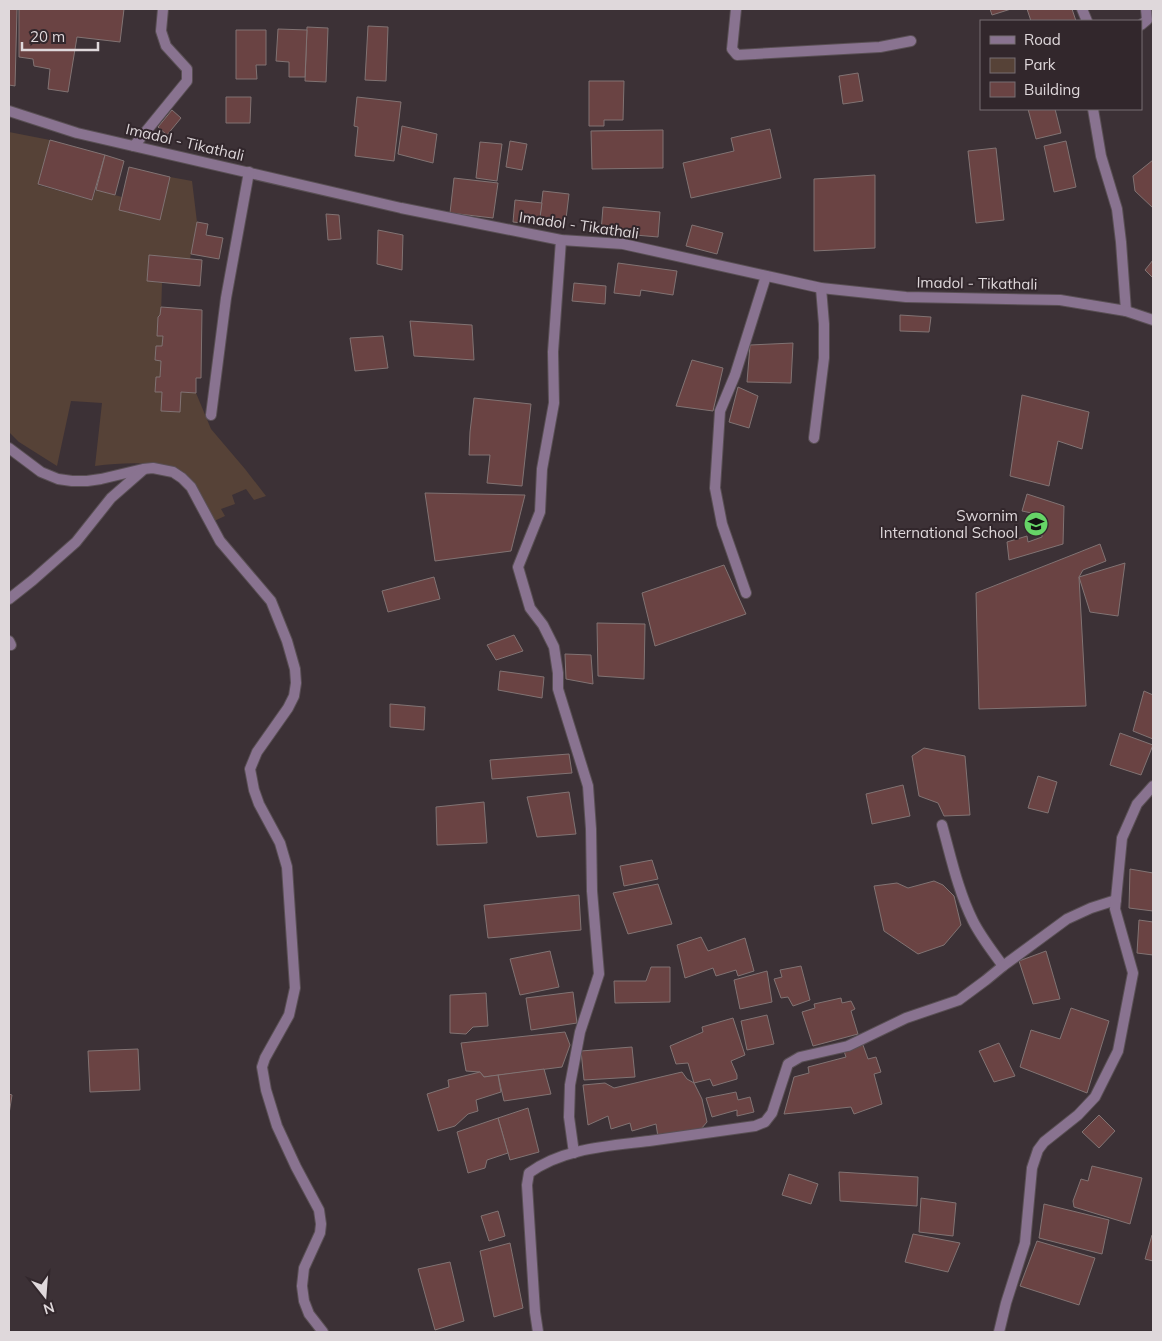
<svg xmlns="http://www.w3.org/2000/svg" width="1162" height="1341" viewBox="0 0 1162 1341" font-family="Mulish,sans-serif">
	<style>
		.green { fill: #564237 }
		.building { fill: #6a4343; stroke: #817373 }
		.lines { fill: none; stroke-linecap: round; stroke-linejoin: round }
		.minor-casing { stroke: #594f54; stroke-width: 12 }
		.minor { stroke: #897390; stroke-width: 10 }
		.labels { text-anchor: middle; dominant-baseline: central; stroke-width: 4; stroke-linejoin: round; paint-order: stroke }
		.street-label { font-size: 15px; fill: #dfd8db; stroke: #32272c }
		.poi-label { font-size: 15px; fill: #dfd8db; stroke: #32272c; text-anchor: end }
	</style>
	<rect width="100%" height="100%" fill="#3c3136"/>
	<path class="green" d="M9,132L50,140L38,185L92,200L96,190L122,197L119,210L160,220L170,177L192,181L197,222L190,259L149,255L147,281L162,283L161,315L158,317L157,336H163L162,346H156L155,360L161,361L160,377H156L155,392H162L161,411L179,412L181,392L196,393L211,429L245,469L266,496L254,500L246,489L232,495L235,504L221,509L225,516L212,522L169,466C144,462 120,463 95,466L102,403L71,401L57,466L19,442L9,432Z"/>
	<g class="building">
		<polygon points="9,9 17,9 15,86 9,85"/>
		<polygon points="19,9 124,9 120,42 77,37 68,92 48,89 50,69 34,66 33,59 19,57"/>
		<polygon points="990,9 1011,9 992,15"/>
		<polygon points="1027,9 1072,9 1076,21 1031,21"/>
		<polygon points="368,26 388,27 386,81 365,80"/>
		<polygon points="307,27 328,28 326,82 305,81"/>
		<polygon points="278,29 307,30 305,77 289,77 289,62 276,61"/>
		<polygon points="236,30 266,30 266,65 256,65 257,79 236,79"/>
		<polygon points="858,73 863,101 843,104 839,76"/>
		<polygon points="589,81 624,81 623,120 604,120 604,126 589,126"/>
		<polygon points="226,97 251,97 250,123 226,123"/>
		<polygon points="357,97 401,102 394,161 355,156 358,127 354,126"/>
		<polygon points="1028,109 1055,109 1061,133 1036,139"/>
		<polygon points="172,110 181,118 167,135 158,127"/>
		<polygon points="402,126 437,134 433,163 398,154"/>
		<polygon points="770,129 781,178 691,198 683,163 734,151 731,138"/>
		<polygon points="663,130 663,168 592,169 591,131"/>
		<polygon points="50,140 105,155 92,200 38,184"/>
		<polygon points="510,141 527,144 522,170 506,167"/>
		<polygon points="1066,141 1076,187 1054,192 1044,146"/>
		<polygon points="480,142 502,144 497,181 476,178"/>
		<polygon points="996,148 1004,220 976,223 968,151"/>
		<polygon points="105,155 124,161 115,195 96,190"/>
		<polygon points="1153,160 1153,208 1135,191 1133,176"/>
		<polygon points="129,167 170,177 160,220 119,210"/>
		<polygon points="875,175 875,248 814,251 814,179"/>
		<polygon points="454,178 498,183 493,218 450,213"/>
		<polygon points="543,191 569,194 565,227 539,225"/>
		<polygon points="515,200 542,203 539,225 513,222"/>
		<polygon points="603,207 660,212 658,237 601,232"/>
		<polygon points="326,214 339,215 341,239 328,240"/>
		<polygon points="197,222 208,224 206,235 223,238 219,259 191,254"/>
		<polygon points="692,225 723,233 717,254 686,246"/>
		<polygon points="378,230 403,235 402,270 377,264"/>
		<polygon points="149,255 202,260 200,286 147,281"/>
		<polygon points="1153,260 1153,278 1145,270"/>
		<polygon points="618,263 677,271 673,295 641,290 640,296 614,293"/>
		<polygon points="574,283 606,286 605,304 572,301"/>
		<polygon points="161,307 202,310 201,378 196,378 196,393 181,392 180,412 161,411 162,392 155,392 156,377 160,377 161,361 155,360 156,346 162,346 163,336 157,336 158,317 160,315"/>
		<polygon points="900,315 931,317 929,332 900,331"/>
		<polygon points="410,321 472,325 474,360 414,356"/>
		<polygon points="383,336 388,368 355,371 350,338"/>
		<polygon points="793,343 791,383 747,382 750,345"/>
		<polygon points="692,360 723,368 713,411 676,406"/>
		<polygon points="738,387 758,396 749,428 729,422"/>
		<polygon points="1022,395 1089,412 1082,449 1058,441 1049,486 1010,476"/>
		<polygon points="474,398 531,404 522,486 487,483 490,455 469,455 470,432"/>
		<polygon points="425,493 525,495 511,551 435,561"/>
		<polygon points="1027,494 1064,506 1063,544 1009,560 1007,542 1027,536 1028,542 1042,537 1041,515 1022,511"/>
		<polygon points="1100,544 1106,561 1083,570 1079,577 1086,706 979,709 976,593"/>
		<polygon points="1125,563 1118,616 1090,612 1079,577"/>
		<polygon points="724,565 746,614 655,646 642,593"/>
		<polygon points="434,577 440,599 388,612 382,591"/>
		<polygon points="597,623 645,624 644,679 598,676"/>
		<polygon points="514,635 523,651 496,660 487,645"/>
		<polygon points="565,654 591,655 593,684 566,679"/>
		<polygon points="500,671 544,677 542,698 498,690"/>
		<polygon points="1144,691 1153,695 1153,739 1133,731"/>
		<polygon points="390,704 425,707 424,730 390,727"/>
		<polygon points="1120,733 1153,745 1141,775 1110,765"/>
		<polygon points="924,748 965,756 970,815 944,816 938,803 919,796 912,756"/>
		<polygon points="569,754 572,773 492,779 490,760"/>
		<polygon points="1038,776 1057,782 1048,813 1028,808"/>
		<polygon points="903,785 910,816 872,824 866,794"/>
		<polygon points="569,792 576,834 537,837 527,797"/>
		<polygon points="484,802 487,843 437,845 436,807"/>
		<polygon points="652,860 658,879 624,886 620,866"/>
		<polygon points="1130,869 1153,873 1153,911 1129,908"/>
		<polygon points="934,881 943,885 954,896 961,925 944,945 918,954 884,931 874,886 897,883 908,888"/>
		<polygon points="658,884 672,924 628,934 613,893"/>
		<polygon points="579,895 581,930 488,938 484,905"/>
		<polygon points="1139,920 1153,922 1153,955 1137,953"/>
		<polygon points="701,937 708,951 745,938 754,971 738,976 736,970 716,976 713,968 685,978 677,945"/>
		<polygon points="550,951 559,987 520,995 510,959"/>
		<polygon points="1046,951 1060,999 1033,1004 1019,961"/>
		<polygon points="801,966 810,1000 793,1006 788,997 781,998 774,979 782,977 780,970"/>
		<polygon points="651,967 670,967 670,1002 615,1003 614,981 646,981"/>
		<polygon points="767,971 772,1002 740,1009 734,980"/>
		<polygon points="573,992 577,1023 531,1030 526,998"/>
		<polygon points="486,993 488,1026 473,1027 466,1034 450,1033 450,995"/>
		<polygon points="841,998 842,1003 851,1001 855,1009 851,1011 858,1034 813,1046 802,1012 815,1008 814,1004"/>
		<polygon points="1071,1008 1109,1021 1087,1093 1020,1067 1031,1030 1060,1039"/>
		<polygon points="767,1015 774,1044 747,1050 741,1021"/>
		<polygon points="733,1018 745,1055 731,1061 737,1075 737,1079 713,1086 710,1079 694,1083 688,1063 676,1064 670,1046 703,1032 702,1027"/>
		<polygon points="565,1032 570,1045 562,1067 484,1077 480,1072 466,1071 461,1043"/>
		<polygon points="999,1043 1015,1076 994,1082 979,1051"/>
		<polygon points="863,1045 868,1059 876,1057 881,1072 874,1074 882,1104 854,1114 851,1107 784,1114 794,1077 809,1073 808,1067 846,1057 844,1051"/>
		<polygon points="632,1047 635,1077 584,1080 581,1051"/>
		<polygon points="138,1049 140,1090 90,1092 88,1051"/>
		<polygon points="544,1069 551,1094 504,1101 498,1075"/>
		<polygon points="480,1072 484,1077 498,1075 501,1092 476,1100 478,1111 468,1114 455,1126 438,1131 427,1094 449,1087 448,1080"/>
		<polygon points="682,1072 687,1079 694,1083 702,1099 707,1122 701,1129 658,1137 656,1124 632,1131 630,1123 611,1129 608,1116 588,1125 583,1085 605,1083 614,1088"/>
		<polygon points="736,1092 738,1100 750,1097 754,1112 737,1116 737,1110 712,1117 706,1098"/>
		<polygon points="9,1094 12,1095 9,1114"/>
		<polygon points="528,1108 539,1152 510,1160 498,1118"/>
		<polygon points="1099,1115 1115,1131 1099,1148 1082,1132"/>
		<polygon points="498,1118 508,1153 487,1160 485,1168 468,1173 457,1132"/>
		<polygon points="1092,1166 1142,1178 1130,1224 1074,1207 1073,1201 1081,1179 1088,1181"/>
		<polygon points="839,1172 918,1177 917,1206 840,1201"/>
		<polygon points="789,1174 818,1184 811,1204 782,1195"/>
		<polygon points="921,1198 956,1203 953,1236 919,1232"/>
		<polygon points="1044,1204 1109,1220 1102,1254 1039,1238"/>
		<polygon points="498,1211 505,1236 489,1241 481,1216"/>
		<polygon points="913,1234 960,1243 948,1272 905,1262"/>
		<polygon points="1152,1235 1153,1235 1153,1261 1145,1259"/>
		<polygon points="1037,1241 1095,1258 1079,1305 1020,1286"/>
		<polygon points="510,1243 523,1308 494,1317 480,1251"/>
		<polygon points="450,1262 464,1321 435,1330 418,1269"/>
	</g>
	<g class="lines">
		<defs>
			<g id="minor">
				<polyline points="736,9 732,49 737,55 880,47 911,41"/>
				<polyline points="1082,9 1087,21"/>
				<polyline points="1141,25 1147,20 1146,9"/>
				<polyline points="1093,109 1101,156 1117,209 1121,242 1126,311"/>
				<polyline points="9,111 77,133 401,208 561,240 623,244 821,288 906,297 1060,300 1126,311 1153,320"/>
				<polyline points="134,146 187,81 187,69 166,46 161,31 163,9"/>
				<polyline points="561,240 553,352 554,403 542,469 540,512 518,567 530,608 543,625 554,647 558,673 558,689 588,786 591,829 592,891 599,974 580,1032 570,1085 569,1117 574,1153"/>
				<polyline points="211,415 226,298 249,172"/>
				<polyline points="814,438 824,358 824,324 821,288"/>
				<polyline points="9,448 41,472 58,479 72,481 87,481 101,479 143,469 153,468 173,472 182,478 191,487 220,541 271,601 287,641 295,669 296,683 294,696 288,708 257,752 250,769 254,790 259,804 280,843 287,867 295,988 289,1015 265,1058 262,1067 266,1090 277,1126 296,1167 319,1210 321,1224 320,1233 304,1268 302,1286 304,1301 309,1314 323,1332"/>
				<polyline points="746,593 722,524 715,488 720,411 735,375 766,276"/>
				<polyline points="9,599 33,580 76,542 111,498 143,470"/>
				<polyline points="9,641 11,645"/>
				<path d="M942,825C951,857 958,891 973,921C981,937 993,952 1003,966"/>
				<path d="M538,1332L535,1312L527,1185L529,1173C563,1148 609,1146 649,1141C684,1136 720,1131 755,1126L765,1122L772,1113L788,1064L800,1057L848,1046L906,1018L959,1000L986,980L1003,966L1067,919L1091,908L1116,900"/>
				<polyline points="999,1332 1006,1303 1025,1243 1032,1168 1038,1150 1044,1142 1078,1115 1095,1097 1118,1051 1133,973 1115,909 1122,838 1137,804 1153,786"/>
			</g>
		</defs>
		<use href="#minor" class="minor-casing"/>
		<use href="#minor" class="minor"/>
	</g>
	<defs>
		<symbol id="school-disc" viewBox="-11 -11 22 22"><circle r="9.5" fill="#66d467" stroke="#32272c"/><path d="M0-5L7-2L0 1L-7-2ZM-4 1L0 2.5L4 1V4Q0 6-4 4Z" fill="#111"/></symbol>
	</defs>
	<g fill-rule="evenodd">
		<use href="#school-disc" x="1022" y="510" width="28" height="28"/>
	</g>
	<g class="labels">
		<g class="street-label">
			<text transform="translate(185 142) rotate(13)">Imadol - Tikathali</text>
			<text transform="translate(579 225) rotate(8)">Imadol - Tikathali</text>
			<text transform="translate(977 283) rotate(1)">Imadol - Tikathali</text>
		</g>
		<g class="poi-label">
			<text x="1018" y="515">Swornim<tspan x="1018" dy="17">International School</tspan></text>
		</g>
	</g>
	<rect width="1162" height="1341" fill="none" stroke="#dfd8db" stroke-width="20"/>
	<rect x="980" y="20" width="162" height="90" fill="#32272c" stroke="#776e72"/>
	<rect x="990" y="36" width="25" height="8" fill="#897390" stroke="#776e72"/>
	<text x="1024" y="45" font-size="15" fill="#dfd8db">Road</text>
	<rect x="990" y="58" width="25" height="15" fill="#564237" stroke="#776e72"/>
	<text x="1024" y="70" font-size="15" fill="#dfd8db">Park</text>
	<rect x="990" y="82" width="25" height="15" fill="#6a4343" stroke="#776e72"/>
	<text x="1024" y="95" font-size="15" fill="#dfd8db">Building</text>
	<g transform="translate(45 1296) rotate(163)" stroke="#32272c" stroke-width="4" paint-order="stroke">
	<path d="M0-4L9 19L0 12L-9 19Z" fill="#dfd8db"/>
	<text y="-8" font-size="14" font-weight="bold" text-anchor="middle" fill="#dfd8db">N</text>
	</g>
	<path d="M22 42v8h76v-8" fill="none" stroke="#dfd8db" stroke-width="2.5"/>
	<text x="30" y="42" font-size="15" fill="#dfd8db" stroke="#32272c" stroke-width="4" paint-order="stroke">20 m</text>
</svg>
